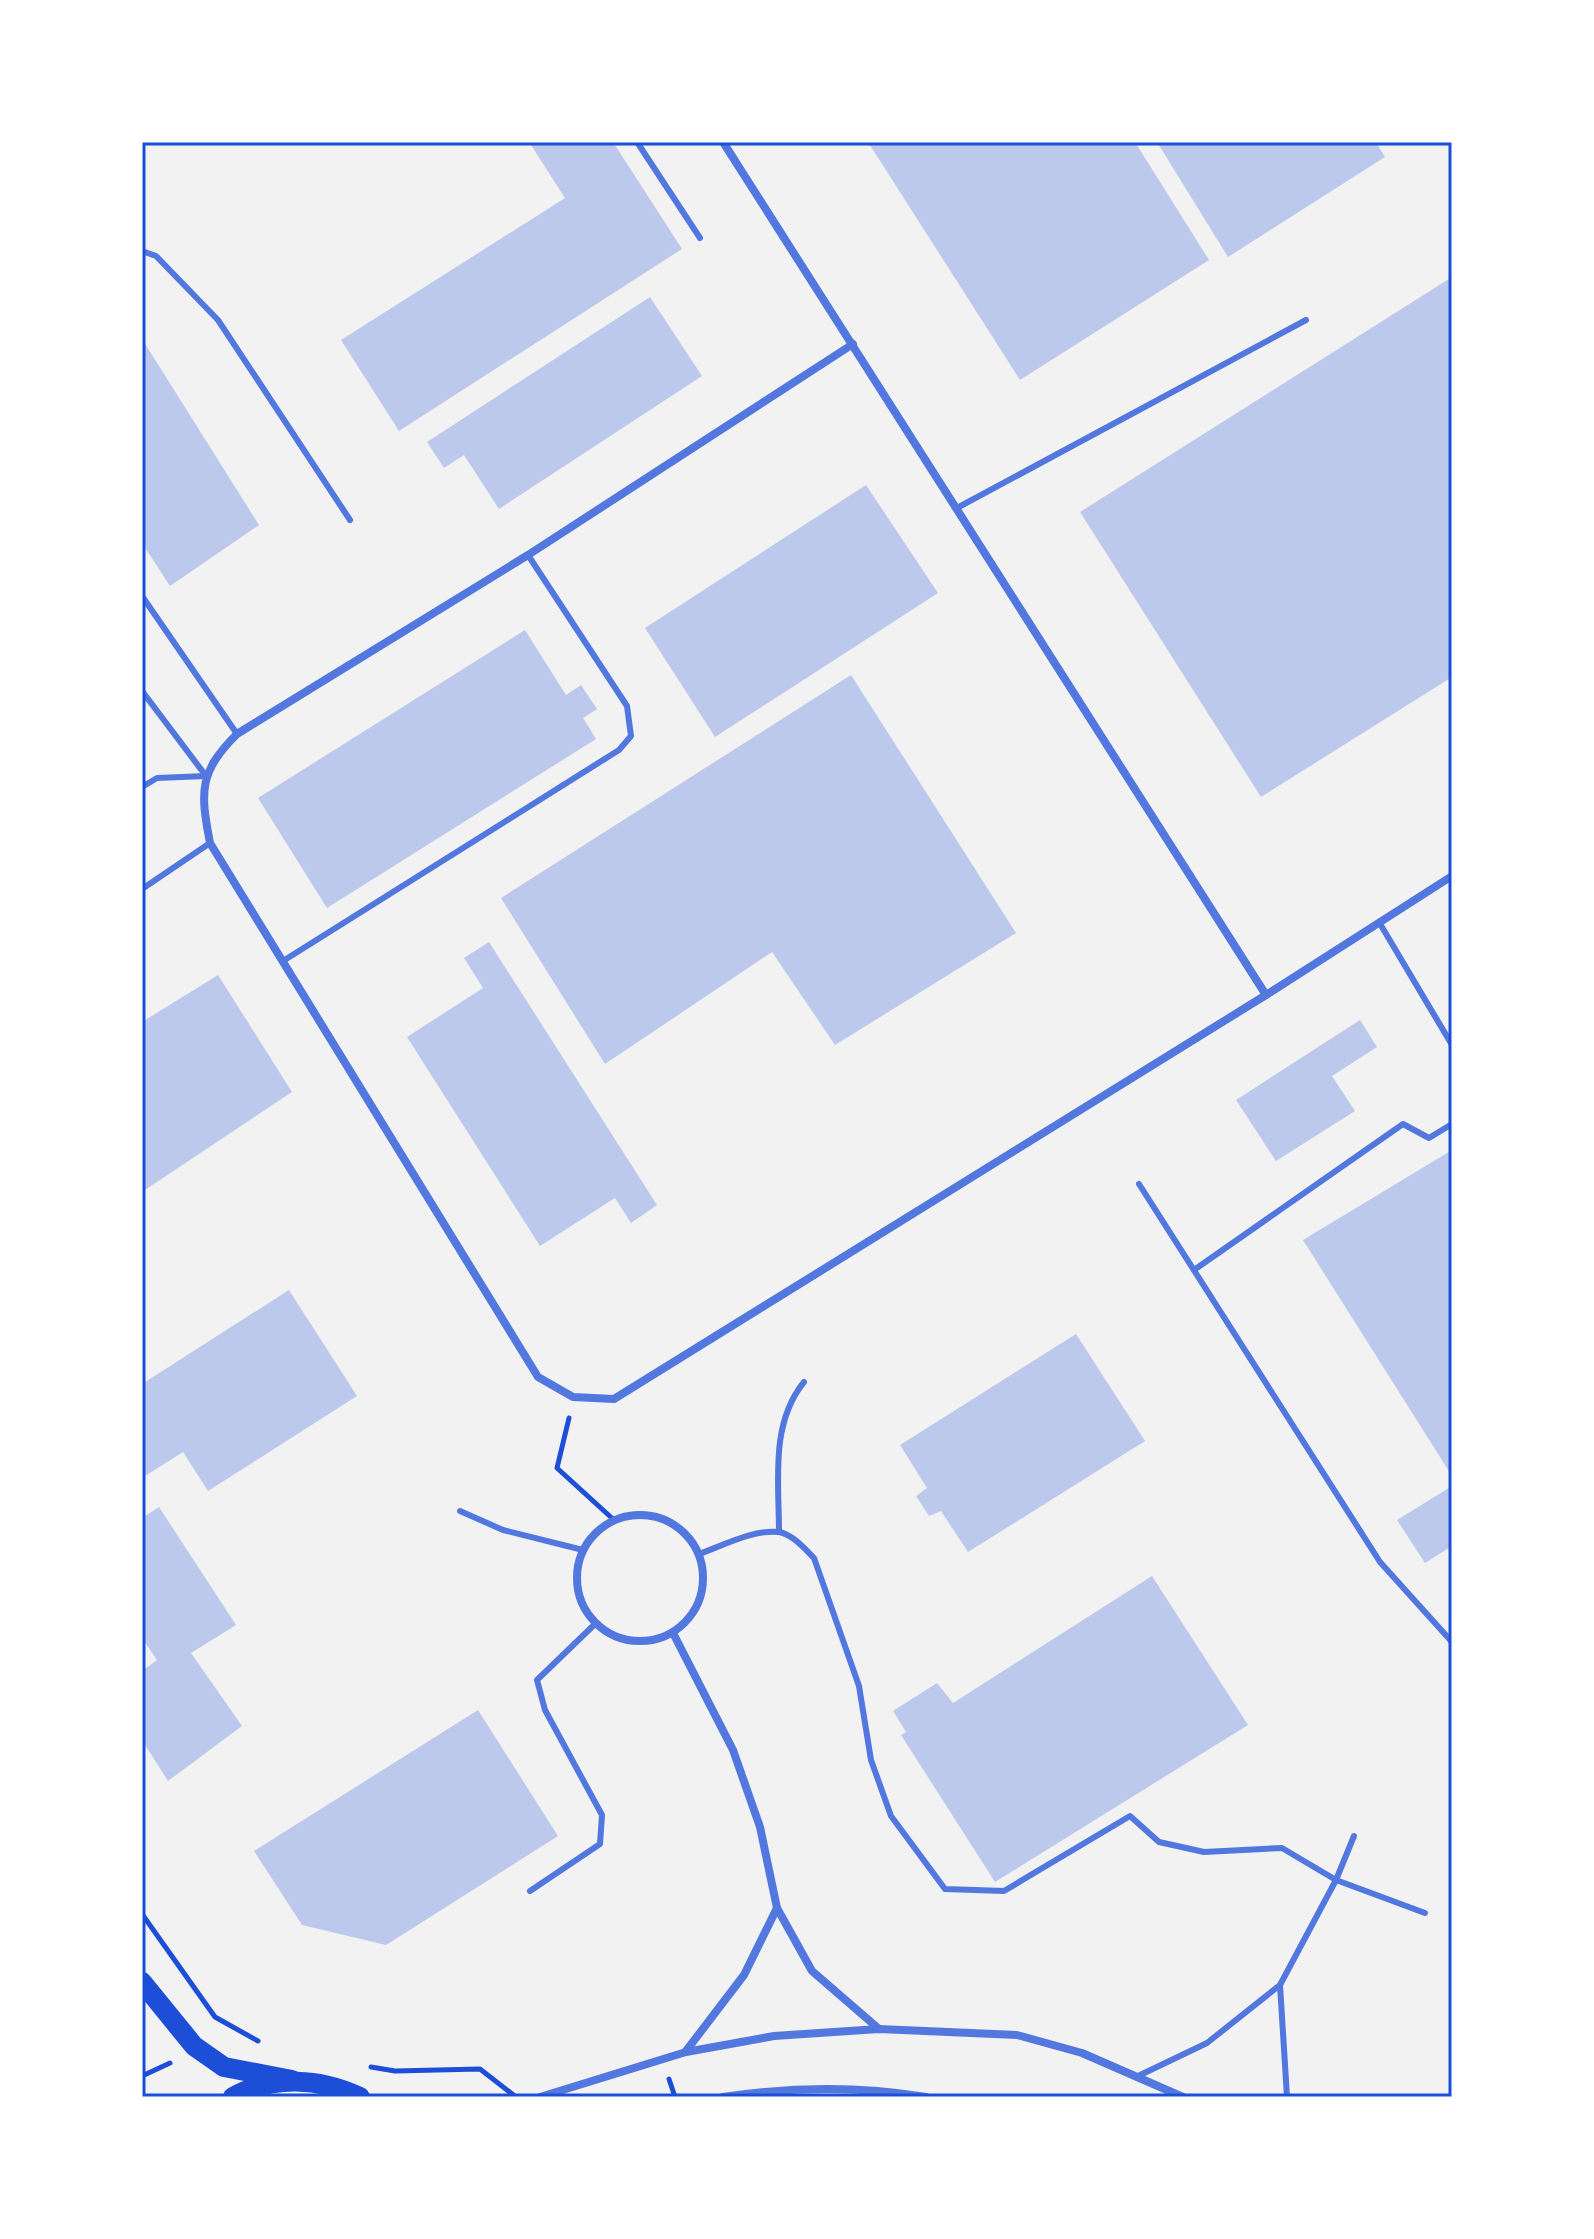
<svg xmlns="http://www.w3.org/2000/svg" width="1594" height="2239" viewBox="0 0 1594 2239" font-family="Spectral,serif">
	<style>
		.building { fill: #bdc9ec }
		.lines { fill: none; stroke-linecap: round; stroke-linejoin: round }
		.path { stroke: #1d4ed8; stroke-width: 5 }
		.service { stroke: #5277de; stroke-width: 6 }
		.minor { stroke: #5277de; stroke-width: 8 }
		.primary { stroke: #1d4ed8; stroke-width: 20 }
		.neatline { fill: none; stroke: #1d4ed8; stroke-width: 3 }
	</style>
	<rect width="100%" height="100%" fill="#f2f2f2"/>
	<g class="building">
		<polygon points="529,142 613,142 682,249 399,431 341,340 565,198"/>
		<polygon points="868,142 1135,142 1209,260 1020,380"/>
		<polygon points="1157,142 1376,142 1385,157 1228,257"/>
		<polygon points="1452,277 1452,677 1261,797 1080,512"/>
		<polygon points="650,297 702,376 499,509 464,455 444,468 427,442"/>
		<polygon points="142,339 259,525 170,586 142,543"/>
		<polygon points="866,485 938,593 715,737 645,628"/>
		<polygon points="525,630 566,695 581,685 597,709 583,718 596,739 327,908 258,798"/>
		<polygon points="851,675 1016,933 835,1045 772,952 605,1064 501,898"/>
		<polygon points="489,942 657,1205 631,1223 615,1198 540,1246 407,1037 483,988 464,958"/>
		<polygon points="218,975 292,1092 145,1190 142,1185 142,1022"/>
		<polygon points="1360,1020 1377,1047 1332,1076 1355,1111 1276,1161 1236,1100"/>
		<polygon points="1452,1150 1452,1476 1303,1240"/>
		<polygon points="289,1290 357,1396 208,1491 183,1452 142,1478 142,1384"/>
		<polygon points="1076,1334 1145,1441 968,1552 941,1511 929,1516 916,1496 927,1488 900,1445"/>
		<polygon points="1452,1486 1452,1546 1425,1563 1397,1520"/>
		<polygon points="159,1507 236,1625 191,1653 242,1726 168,1781 142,1740 142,1671 157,1660 142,1638 142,1518"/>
		<polygon points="1152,1576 1248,1725 995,1882 901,1735 906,1732 893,1711 937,1683 953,1703"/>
		<polygon points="478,1710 558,1836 386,1945 302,1925 254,1851"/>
	</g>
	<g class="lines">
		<g class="path">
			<polyline points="569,1418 557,1468 614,1520"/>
			<polyline points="142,1914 215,2017 258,2041"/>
			<polyline points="371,2067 395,2071 480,2069 516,2097"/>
			<polyline points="142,2076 170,2063"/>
			<polyline points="669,2079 675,2097"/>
		</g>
		<g class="service">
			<polyline points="637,142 700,238"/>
			<polyline points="142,251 156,256 218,320 350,520"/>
			<polyline points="957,508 1306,320"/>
			<polyline points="142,596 237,734"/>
			<polyline points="142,691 206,776"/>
			<polyline points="142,787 157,778 206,776"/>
			<polyline points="142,889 210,843"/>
			<polyline points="1379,922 1452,1045"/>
			<polyline points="283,961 619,750 631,736 627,706 528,555"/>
			<polyline points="1139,1184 1380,1562 1452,1642"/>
			<polyline points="1194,1270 1403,1124 1429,1138 1452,1124"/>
			<polyline points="460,1511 503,1530 583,1550"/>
			<path d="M779,1532C779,1481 770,1424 804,1382"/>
			<path d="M699,1554C722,1546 754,1529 779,1532C792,1534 805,1549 814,1558L859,1686L871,1760L891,1816L945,1889L1004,1891L1130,1816L1159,1842L1204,1852L1282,1848L1336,1880L1425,1913"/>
			<polyline points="530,1891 600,1844 602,1815 545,1710 537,1680 595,1624"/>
			<polyline points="1280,1985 1336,1880 1354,1836"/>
			<polyline points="1136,2077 1207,2043 1280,1985 1287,2097"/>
		</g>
		<g class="minor">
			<polyline points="723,142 1266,995 1452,876"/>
			<path d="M853,344L528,555L237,734C199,772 200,791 210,843L538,1377L573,1397L614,1399L1266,995"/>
			<circle cx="640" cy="1578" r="63"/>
			<polyline points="673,1633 733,1750 760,1827 777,1908 812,1971 879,2029"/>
			<polyline points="686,2051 744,1975 777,1908"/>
			<polyline points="540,2097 686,2052 774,2036 879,2029 1017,2035 1082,2053 1183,2097"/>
			<path d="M723,2097C790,2087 859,2086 926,2097"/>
		</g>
		<g class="primary">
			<polyline points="142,1982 194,2046 224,2067 292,2080"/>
			<path d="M233,2097C273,2075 320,2078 360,2097"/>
		</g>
	</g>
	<rect width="1594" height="2239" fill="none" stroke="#ffffff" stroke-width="288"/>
	<rect x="144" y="144" width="1306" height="1951" class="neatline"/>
</svg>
